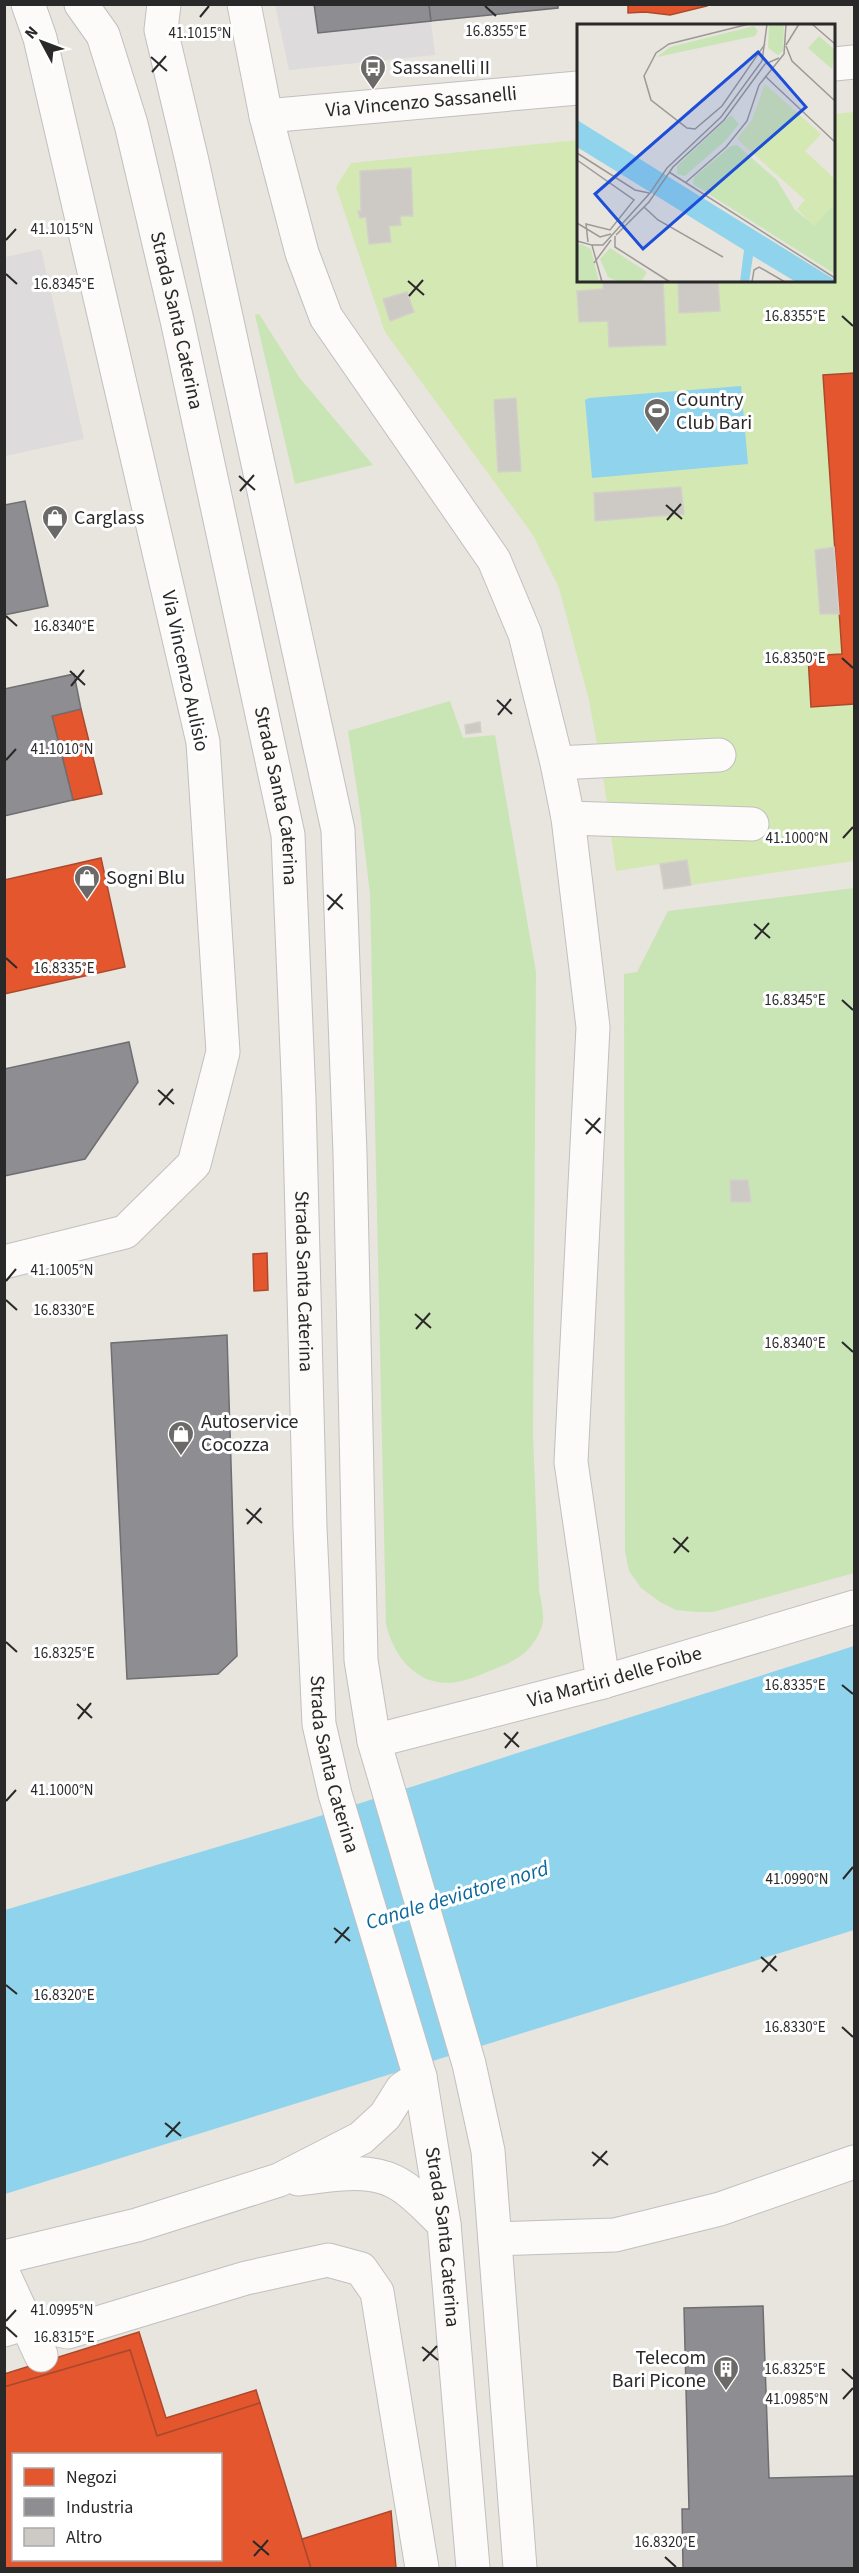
<svg xmlns="http://www.w3.org/2000/svg" width="859" height="2573" viewBox="0 0 859 2573" font-family="'Source Sans 3',sans-serif">
	<style>
		.industrial { fill: #dedbdd }
		.green { fill: #c9e5b6 }
		.pitch { fill: #d4e8b3 }
		.water { fill: #8fd3ec }
		.shops { fill: #e4572e; stroke: #ac492c; stroke-width: 1.5; fill-rule: evenodd }
		.industry { fill: #8d8d92; stroke: #6f6f72; stroke-width: 1.5 }
		.building { fill: #cdcac5; stroke: #d3d0ca; stroke-width: 1.5 }
		.lines { fill: none; stroke-linecap: round; stroke-linejoin: round }
		.minor-casing { stroke: #c1c0c0; stroke-width: 35 }
		.minor { stroke: #fcfbfa; stroke-width: 33 }
		.ticks { fill: none; stroke: #292929; stroke-width: 2 }
		.labels { text-anchor: middle; dominant-baseline: central; stroke-width: 6; stroke-linejoin: round; paint-order: stroke }
		.poi-label { font-size: 20px; fill: #292929; stroke: #fff; text-anchor: start }
		.street-label { font-size: 20px; fill: #292929; stroke: #fff }
		.water-label { font-size: 21px; font-style: italic; fill: #09689d; stroke: #fff }
		.inset-road { fill: none; stroke: #9c9996; stroke-width: 1.5 }
		.view { fill: #1d4ed8; fill-opacity: 0.15; stroke: #1d4ed8; stroke-width: 3 }
		.inset-edge { fill: none; stroke: #292929; stroke-width: 3 }
		.ticks-label { font-size: 15px; text-anchor: middle; fill: #292929; stroke: #fff; stroke-width: 6; stroke-linejoin: round; paint-order: stroke }
	</style>
	<rect width="100%" height="100%" fill="#e8e4de"/>
	<g class="industrial">
		<polygon points="275,5 429,5 435,55 289,70"/>
		<polygon points="41,249 84,439 5,456 5,257"/>
	</g>
	<g class="green">
		<polygon points="259,314 299,377 373,465 295,484 255,315"/>
		<path d="M450,701L463,738L495,735L536,972L533,1434L539,1590C541,1601 545,1615 542,1626C533,1652 516,1661 492,1670C482,1674 472,1679 461,1681C421,1691 394,1659 386,1624L370,894L360,810L348,731Z"/>
		<polygon points="854,888 854,1573 713,1612 696,1612 676,1610 660,1602 641,1588 629,1571 625,1551 624,974 637,972 668,911"/>
	</g>
	<polygon class="pitch" points="854,112 854,861 664,889 660,864 616,871 604,782 589,700 559,588 533,535 385,332 336,187 351,163 578,140 578,280 834,280 834,114"/>
	<g class="water">
		<polygon points="741,386 748,464 592,478 585,400 589,398"/>
		<polygon points="854,1646 854,1930 5,2194 5,1910 301,1822"/>
	</g>
	<g class="shops">
		<polygon points="628,4 707,4 707,6 670,15 645,12 628,13"/>
		<polygon points="854,373 854,704 811,707 808,656 842,654 823,375"/>
		<polygon points="81,709 102,794 73,800 52,716"/>
		<polygon points="101,858 125,967 4,994 4,880"/>
		<polygon points="267,1253 268,1290 254,1291 253,1254"/>
		<polygon points="139,2332 166,2418 256,2390 260,2403 157,2436 130,2350 4,2387 4,2374"/>
		<path d="M130,2350L157,2436L260,2403L311,2568H4V2387ZM14,2454H220V2560H14Z"/>
		<polygon points="391,2511 396,2568 311,2568 302,2539"/>
	</g>
	<g class="industry">
		<polygon points="314,4 429,4 431,21 318,33"/>
		<polygon points="429,4 558,4 558,8 431,21"/>
		<polygon points="25,501 48,606 4,615 4,505"/>
		<polygon points="74,674 81,709 52,716 73,800 4,816 4,689"/>
		<polygon points="129,1042 138,1082 85,1159 4,1176 4,1069"/>
		<polygon points="227,1335 237,1656 218,1674 127,1679 111,1343"/>
		<polygon points="763,2306 769,2478 854,2476 854,2568 683,2568 682,2509 689,2509 684,2308"/>
	</g>
	<g class="building">
		<polygon points="411,168 413,216 400,216 401,225 389,226 391,242 369,244 366,217 360,218 358,211 361,211 360,171"/>
		<polygon points="603,280 663,280 666,345 609,347 608,321 579,322 577,291 603,289"/>
		<polygon points="718,280 720,311 679,313 678,282"/>
		<polygon points="407,292 414,312 390,321 383,299"/>
		<polygon points="516,398 521,471 498,472 494,400"/>
		<polygon points="681,487 684,514 595,521 594,493"/>
		<polygon points="834,547 839,614 820,614 815,550"/>
		<polygon points="480,722 481,732 466,734 465,725"/>
		<polygon points="687,860 691,885 664,889 660,864"/>
		<polygon points="730,1180 748,1180 751,1202 731,1202"/>
	</g>
	<g class="lines">
		<defs>
			<g id="minor">
				<path id="s1" d="M81,4L103,35L131,124L177,320L288,835L299,1099L310,1528L319,1724L335,1794L420,2077L444,2224L473,2568"/>
				<polyline points="164,4 161,30 192,161 338,830 350,1154 361,1660 374,1741 469,2064 488,2151 520,2568"/>
				<polyline points="244,4 266,116 302,253 326,317 494,560 525,634 557,763 568,818 593,1027 571,1462 603,1682"/>
				<polyline points="834,64 854,62"/>
				<path id="s2" d="M266,116L578,88"/>
				<polyline points="557,763 719,755"/>
				<polyline points="568,818 752,824"/>
				<polyline points="4,1262 125,1232 194,1164 223,1052 203,742 40,38 28,4"/>
				<path id="s3" d="M374,1741L603,1682L854,1607"/>
				<path d="M298,2179C328,2176 366,2167 395,2182C413,2191 429,2210 444,2224"/>
				<polyline points="495,2239 615,2235 720,2209 854,2162"/>
				<polyline points="4,2257 137,2225 279,2180 361,2138 385,2116 402,2089 420,2077"/>
				<polyline points="4,2275 41,2355"/>
				<polyline points="4,2330 26,2323 68,2332 246,2278 328,2260 361,2269 377,2292 422,2568"/>
			</g>
		</defs>
		<use href="#minor" class="minor-casing"/>
		<use href="#minor" class="minor"/>
	</g>
	<path class="ticks" d="M485,6L496,16M200,17L209,6M151,57L167,71M152,72L166,56M6,240L16,229M6,274L17,284M408,281L424,295M409,296L423,280M842,316L853,326M239,476L255,490M240,491L254,475M666,505L682,519M667,520L681,504M6,616L17,626M842,658L853,668M70,671L85,685M71,686L84,670M497,700L512,714M498,715L511,699M6,760L16,749M843,838L853,827M327,895L343,909M328,910L342,894M754,924L770,938M755,939L769,923M6,958L17,968M842,1000L853,1010M158,1090L174,1104M159,1105L173,1089M585,1119L601,1133M586,1134L600,1118M6,1281L16,1269M6,1300L17,1310M415,1314L431,1328M416,1329L430,1313M842,1342L853,1352M246,1509L262,1523M247,1524L261,1508M673,1538L689,1552M674,1553L688,1537M6,1642L17,1652M842,1685L853,1694M77,1704L92,1718M78,1719L91,1703M504,1733L519,1747M505,1748L518,1732M6,1801L16,1790M843,1879L853,1867M334,1928L350,1941M335,1943L349,1927M761,1957L777,1971M762,1972L776,1956M6,1985L17,1994M842,2027L853,2037M165,2123L181,2136M166,2137L180,2122M592,2152L608,2165M593,2166L607,2151M6,2321L16,2310M6,2327L17,2337M422,2347L438,2360M423,2361L437,2346M842,2369L853,2379M843,2399L853,2388M253,2541L269,2555M254,2556L268,2540M665,2557L676,2567"/>
	<defs>
		<symbol id="bus-pin" viewBox="-11 -11 22 30"><path d="M0 17L-7.5 6A9.5 9.5 0 1 1 7.5 6Z" fill="#6c6a68" stroke="#fff"/><path d="M-5-6H5V4H4V6H2V4H-2V6H-4V4H-5ZM-3.5-4V0h7V-4ZM-3.5 1.2v1.5H-2V1.2ZM2 1.2v1.5H3.5V1.2Z" fill="#fff"/></symbol>
		<symbol id="stadium-pin" viewBox="-11 -11 22 30"><path d="M0 17L-7.5 6A9.5 9.5 0 1 1 7.5 6Z" fill="#6c6a68" stroke="#fff"/><path d="M0-5a6.5 5 0 1 0 0 10a6.5 5 0 1 0 0-10ZM-3.5-1.8h7v3.6h-7Z" fill="#fff"/></symbol>
		<symbol id="shop-pin" viewBox="-11 -11 22 30"><path d="M0 17L-7.5 6A9.5 9.5 0 1 1 7.5 6Z" fill="#6c6a68" stroke="#fff"/><path d="M-5-2.5h2.3a2.7 3.5 0 0 1 5.4 0H5L5.5 6h-11ZM-1.5-2.5h3a1.5 2.3 0 0 0-3 0Z" fill="#fff"/></symbol>
		<symbol id="building-pin" viewBox="-11 -11 22 30"><path d="M0 17L-7.5 6A9.5 9.5 0 1 1 7.5 6Z" fill="#6c6a68" stroke="#fff"/><path d="M-4-6H4V6H1V3H-1V6H-4ZM-2.5-4.3h1.7v1.8h-1.7ZM.8-4.3h1.7v1.8H.8ZM-2.5-1h1.7V.8h-1.7ZM.8-1h1.7V.8H.8Z" fill="#fff"/></symbol>
	</defs>
	<g fill-rule="evenodd">
		<use href="#bus-pin" x="358" y="53" width="30" height="40"/>
		<use href="#stadium-pin" x="642" y="396" width="30" height="40"/>
		<use href="#shop-pin" x="40" y="503" width="30" height="40"/>
		<use href="#shop-pin" x="72" y="863" width="30" height="40"/>
		<use href="#shop-pin" x="166" y="1419" width="30" height="40"/>
		<use href="#building-pin" x="711" y="2354" width="30" height="40"/>
	</g>
	<g class="labels">
		<g class="poi-label">
			<text x="392" y="68">Sassanelli II</text>
			<text x="676" y="400">Country<tspan x="676" dy="23">Club Bari</tspan></text>
			<text x="74" y="518">Carglass</text>
			<text x="106" y="878">Sogni Blu</text>
			<text x="201" y="1422">Autoservice<tspan x="201" dy="23">Cocozza</tspan></text>
			<text x="706" y="2358" text-anchor="end">Telecom<tspan x="706" dy="23">Bari Picone</tspan></text>
		</g>
		<g class="street-label">
			<text stroke="none"><textPath href="#s2" startOffset="156">Via Vincenzo Sassanelli</textPath></text>
			<text stroke="none"><textPath href="#s1" startOffset="333">Strada Santa Caterina</textPath></text>
			<text transform="translate(185 671) rotate(78)">Via Vincenzo Aulisio</text>
			<text stroke="none"><textPath href="#s1" startOffset="819">Strada Santa Caterina</textPath></text>
			<text stroke="none"><textPath href="#s1" startOffset="1306">Strada Santa Caterina</textPath></text>
			<text stroke="none"><textPath href="#s3" startOffset="249">Via Martiri delle Foibe</textPath></text>
			<text stroke="none"><textPath href="#s1" startOffset="1791">Strada Santa Caterina</textPath></text>
			<text stroke="none"><textPath href="#s1" startOffset="2278">Strada Santa Caterina</textPath></text>
		</g>
		<g class="water-label">
			<text transform="translate(457 1895) rotate(-17)">Canale deviatore nord</text>
		</g>
	</g>
	<g transform="translate(577 24)">
		<rect width="258" height="258" fill="#e8e4de"/>
		<path d="M192,0H207L206,27L201,31L191,24ZM177,2L181,7L178,12L80,33L93,23ZM242,12L258,26L255,45L231,24ZM154,91L162,100L149,116L108,152L100,150V142ZM160,121L200,156L218,186L237,201L255,182L258,184V250L116,160L117,153L154,122ZM4,220L14,225L22,258H1L0,222ZM33,224L70,248L64,258H41L31,253L23,235Z" fill="#c9e5b6"/>
		<path d="M188,60L244,110L228,127L258,155V184L255,182L237,202L220,185L228,176L160,115L175,96Z" fill="#d4e8b3"/>
		<path d="M0,96L258,256V258H219L176,232L172,258H163L167,226L0,123Z" fill="#8fd3ec"/>
		<path class="inset-road" d="M172,0L92,20L79,29L67,52L74,76L110,104L118,105L145,82L188,20M235,0L258,20M209,21L222,0M209,22L215,37L258,77M188,52L258,118M0,129L58,166L72,169M0,136L57,176L33,206L9,200L11,218M92,148L258,254M108,159L149,123L170,97L182,61L207,30L209,0M67,183L81,196L146,233M0,199L23,213L34,210M39,211L72,178L96,143L147,96L188,40L202,34M38,212V223L93,258M0,217L15,221L25,258M15,221H26L73,169L90,144L144,93L185,37L190,0M17,239L34,216M175,258L177,246L182,243L208,258"/>
		<path class="view" d="M181,28L229,83L66,225L18,170Z"/>
		<rect width="258" height="258" class="inset-edge"/>
	</g>
	<g class="ticks-label">
		<text x="496" y="36">16.8355°E</text>
		<text x="200" y="38">41.1015°N</text>
		<text x="62" y="234">41.1015°N</text>
		<text x="64" y="289">16.8345°E</text>
		<text x="795" y="321">16.8355°E</text>
		<text x="64" y="631">16.8340°E</text>
		<text x="795" y="663">16.8350°E</text>
		<text x="62" y="754">41.1010°N</text>
		<text x="797" y="843">41.1000°N</text>
		<text x="64" y="973">16.8335°E</text>
		<text x="795" y="1005">16.8345°E</text>
		<text x="62" y="1275">41.1005°N</text>
		<text x="64" y="1315">16.8330°E</text>
		<text x="795" y="1348">16.8340°E</text>
		<text x="64" y="1658">16.8325°E</text>
		<text x="795" y="1690">16.8335°E</text>
		<text x="62" y="1795">41.1000°N</text>
		<text x="797" y="1884">41.0990°N</text>
		<text x="64" y="2000">16.8320°E</text>
		<text x="795" y="2032">16.8330°E</text>
		<text x="62" y="2315">41.0995°N</text>
		<text x="64" y="2342">16.8315°E</text>
		<text x="795" y="2374">16.8325°E</text>
		<text x="797" y="2404">41.0985°N</text>
		<text x="665" y="2547">16.8320°E</text>
	</g>
	<rect width="859" height="2573" fill="none" stroke="#292929" stroke-width="12"/>
	<rect x="12" y="2453" width="210" height="108" fill="#ffffff" stroke="#a9a9a9" stroke-width="1.5"/>
	<rect x="24" y="2468" width="30" height="18" fill="#e4572e" stroke="#a9a9a9" stroke-width="1.5"/>
	<text x="66" y="2483" font-size="18" fill="#292929">Negozi</text>
	<rect x="24" y="2498" width="30" height="18" fill="#8d8d92" stroke="#a9a9a9" stroke-width="1.5"/>
	<text x="66" y="2513" font-size="18" fill="#292929">Industria</text>
	<rect x="24" y="2528" width="30" height="18" fill="#cdcac5" stroke="#a9a9a9" stroke-width="1.5"/>
	<text x="66" y="2543" font-size="18" fill="#292929">Altro</text>
	<g transform="translate(42 42) rotate(311)" stroke="#ffffff" stroke-width="4.5" paint-order="stroke">
	<path d="M0-4.5L10 22L0 15L-10 22Z" fill="#292929"/>
	<text y="-9" font-size="16" font-weight="bold" text-anchor="middle" fill="#292929">N</text>
	</g>
</svg>
